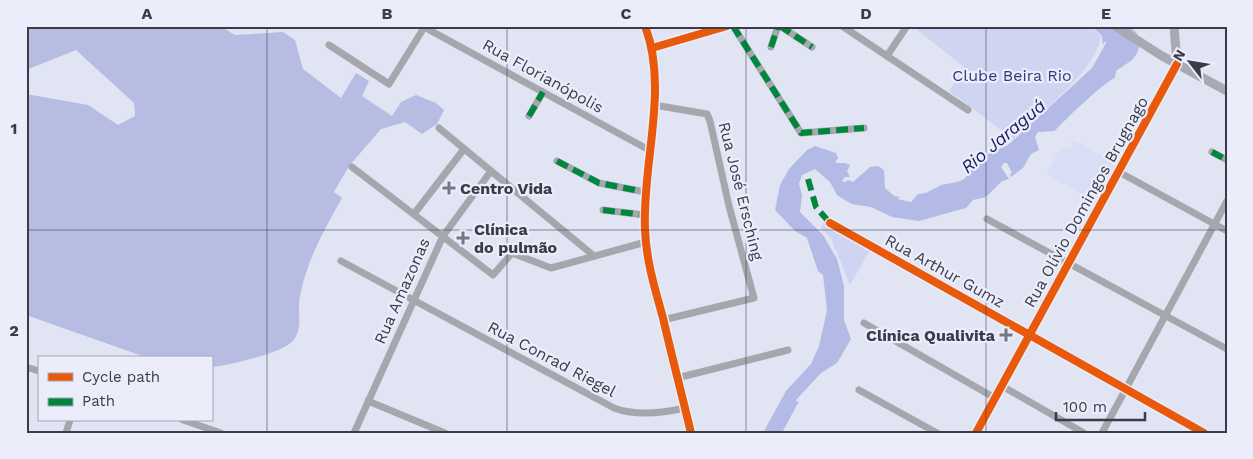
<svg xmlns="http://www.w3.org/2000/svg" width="1253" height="459" viewBox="0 0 1253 459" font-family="'Work Sans',sans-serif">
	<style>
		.built { fill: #d9ddf6 }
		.green { fill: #cfd5f0 }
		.forest { fill: #b6bce2 }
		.water { fill: #b3bae6 }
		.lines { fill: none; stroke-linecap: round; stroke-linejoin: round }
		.minor { stroke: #a6a7ac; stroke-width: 7 }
		.major { stroke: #a7a9b3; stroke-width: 9 }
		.quiet { stroke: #00873e; stroke-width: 6; stroke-dasharray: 12 6; stroke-linecap: butt }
		.cycleway-casing { stroke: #ebedfb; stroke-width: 11 }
		.cycleway { stroke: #e8590c; stroke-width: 8 }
		.grid { fill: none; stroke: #3a3c49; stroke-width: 1; stroke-opacity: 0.55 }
		.poi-dot { fill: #747784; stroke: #ebedfb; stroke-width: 2 }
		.labels { text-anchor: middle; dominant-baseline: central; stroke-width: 4.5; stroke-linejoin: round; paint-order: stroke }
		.park-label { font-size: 16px; fill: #35397c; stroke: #ebedfb }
		.street-label { font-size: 16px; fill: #3a3c49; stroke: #ebedfb }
		.poi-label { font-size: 16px; font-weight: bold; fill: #3a3c49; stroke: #ebedfb; text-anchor: start }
		.water-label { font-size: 18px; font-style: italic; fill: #202061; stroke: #ebedfb }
		.neatline { fill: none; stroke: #3a3c49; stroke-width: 2 }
		.grid-label { font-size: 16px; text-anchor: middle; font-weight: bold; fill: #3a3c49 }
	</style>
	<rect width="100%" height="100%" fill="#e1e4f3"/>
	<polygon class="built" points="1073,140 1116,163 1095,202 1047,174 1057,153 1066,147 1070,148"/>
	<g class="green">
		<path d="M912,26H1091L1101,37C1096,70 1038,116 1013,139L949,91L964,67Z"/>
		<polygon points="826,219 872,247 850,285 831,238 821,228"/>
	</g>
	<path class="forest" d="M26,26H220L235,35L283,32L295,40L303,69L341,98L356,73L369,81L362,96L392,116L401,102L416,95L436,103L444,110L437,124L422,134L405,122L381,129L349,166L334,192L342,198C324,230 307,260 300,296C296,313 306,332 288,345C275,354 227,366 211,367V358H148L26,315V94L88,105L118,125L135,116L134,103L76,50L26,70Z"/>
	<path class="water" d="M1092,26C1103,26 1114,25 1124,26C1143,29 1143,49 1132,60C1127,64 1121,67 1116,71L1115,78C1109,78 1059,125 1055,131L1038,132L1035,137L1039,150L1031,154L1023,168L1011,177L1010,174L1012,173L1007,163H1004L1001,167L1009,179L1002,181L986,197L973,200L966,208L919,221L892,217L871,207L852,204L843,199L837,195L830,182L815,169L802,175L799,184L802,195L800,212L823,235L837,259L844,286V320L851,339L837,363L821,373L796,400L797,402L799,401L782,433H763L786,391L811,364L819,346L827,310L823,275L818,271L807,238L795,231L775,210L780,185L789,169L807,150L815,146L836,153L838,158L835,163H845L850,165L847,171L850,177H845L842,181L845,182L848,180L853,182L870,167L878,166L884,170L885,188L894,196L900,197L897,199L911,202L918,194L926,193L941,185L957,182L964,179L984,156L1008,145L1092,68L1106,43L1105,41L1103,45L1102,36Z"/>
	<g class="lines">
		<g class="minor">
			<polyline points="733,26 801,133 864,128"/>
			<polyline points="780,26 812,47"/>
			<polyline points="842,26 968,110"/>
			<polyline points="424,27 649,150"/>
			<polyline points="329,45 389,84 425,26"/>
			<polyline points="771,47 778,26"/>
			<polyline points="652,48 727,26"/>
			<polyline points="887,56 907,26"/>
			<polyline points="654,105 707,114 710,121 729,206 754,298 663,320"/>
			<polyline points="529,116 543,92"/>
			<polyline points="439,128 594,256"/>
			<polyline points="1212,152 1227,160"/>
			<polyline points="557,161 599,183 645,192"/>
			<polyline points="352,167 493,275 512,253 551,268 646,242"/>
			<polyline points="1119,172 1227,231"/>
			<polyline points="603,210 645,215"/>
			<polyline points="414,214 464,149"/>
			<polyline points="987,219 1227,349"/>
			<polyline points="830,223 1204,433"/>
			<path d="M341,261L614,408C635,416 663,413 685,408"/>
			<polyline points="864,323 995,398"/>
			<polyline points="26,367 39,371"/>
			<polyline points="677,378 788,350"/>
			<polyline points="1002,386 1084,433"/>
			<polyline points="859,390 937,433"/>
			<polyline points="368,401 445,433"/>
			<polyline points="183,420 221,433"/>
			<polyline points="66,433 70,420"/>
			<polyline points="354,433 443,236 491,171"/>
			<polyline points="1102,433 1227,201"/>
		</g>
		<g class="major">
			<path d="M645,26C669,89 642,163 645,229C646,260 655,289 663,318C672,357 682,395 691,433"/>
			<polyline points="1115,26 1162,56 1227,91"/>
			<polyline points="1174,26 1177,64"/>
			<polyline points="976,433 1177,64"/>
		</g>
		<g class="quiet">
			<polyline points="733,26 801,133 864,128"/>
			<polyline points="780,26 812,47"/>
			<polyline points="771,47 778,26"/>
			<polyline points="529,116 543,92"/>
			<polyline points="1212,152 1227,160"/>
			<polyline points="557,161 599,183 645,192"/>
			<polyline points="808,179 816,207 830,223"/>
			<polyline points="603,210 645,215"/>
		</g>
		<defs>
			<g id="cycleway">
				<path d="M645,26C669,89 642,163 645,229C646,260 655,289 663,318C672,357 682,395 691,433"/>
				<polyline points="652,48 727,26"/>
				<polyline points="830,223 1204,433"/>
				<polyline points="976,433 1177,64"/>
			</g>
		</defs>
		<use href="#cycleway" class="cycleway-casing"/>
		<use href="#cycleway" class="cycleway"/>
	</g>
	<path class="grid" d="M267,26V433M507,26V433M746,26V433M986,26V433M26,230H1227"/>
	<g class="poi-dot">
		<path d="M446.5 180.5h5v5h5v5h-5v5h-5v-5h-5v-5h5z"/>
		<path d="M460.5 230.5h5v5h5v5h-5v5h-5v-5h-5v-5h5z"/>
		<path d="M1003.5 327.5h5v5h5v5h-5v5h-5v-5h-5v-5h5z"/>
	</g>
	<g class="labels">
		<g class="park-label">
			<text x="1012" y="75">Clube Beira Rio</text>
		</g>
		<g class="street-label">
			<text transform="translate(543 76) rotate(29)">Rua Florianópolis</text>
			<text transform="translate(741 191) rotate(76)">Rua José Ersching</text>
			<text transform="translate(1086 202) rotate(-61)">Rua Olívio Domingos Brugnago</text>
			<text transform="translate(945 271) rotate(29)">Rua Arthur Gumz</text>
			<text transform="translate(402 291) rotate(-66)">Rua Amazonas</text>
			<text transform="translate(552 359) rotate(28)">Rua Conrad Riegel</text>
		</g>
		<g class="poi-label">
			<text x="460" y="188">Centro Vida</text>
			<text x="474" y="229">Clínica<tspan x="474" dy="18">do pulmão</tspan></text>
			<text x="995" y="335" text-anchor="end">Clínica Qualivita</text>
		</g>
		<g class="water-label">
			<text transform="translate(1003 136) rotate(-40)">Rio Jaraguá</text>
		</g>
	</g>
	<rect width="1253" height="459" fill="none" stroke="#ebedfb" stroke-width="55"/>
	<rect x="38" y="356" width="175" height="65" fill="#ebedfb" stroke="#a4a6b4"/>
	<rect x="48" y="373" width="25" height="8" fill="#e8590c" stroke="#a4a6b4"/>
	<text x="82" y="382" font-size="15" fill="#3a3c49">Cycle path</text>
	<rect x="48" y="398" width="25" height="8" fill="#00873e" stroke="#a4a6b4"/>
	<text x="82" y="406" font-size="15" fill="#3a3c49">Path</text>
	<g transform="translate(1190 62) rotate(301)" stroke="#ebedfb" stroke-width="4" paint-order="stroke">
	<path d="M0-4L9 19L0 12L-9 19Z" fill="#3a3c49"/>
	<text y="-8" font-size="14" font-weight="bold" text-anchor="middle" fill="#3a3c49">N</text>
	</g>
	<path d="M1056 412v8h89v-8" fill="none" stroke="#3a3c49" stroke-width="2.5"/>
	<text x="1063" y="412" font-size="15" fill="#3a3c49" stroke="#ebedfb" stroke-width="4" paint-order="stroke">100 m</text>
	<rect x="28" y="28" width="1198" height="404" class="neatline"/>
	<g class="grid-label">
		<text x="147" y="19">A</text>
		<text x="387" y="19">B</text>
		<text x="626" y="19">C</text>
		<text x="866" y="19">D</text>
		<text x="1106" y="19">E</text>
		<text x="14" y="134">1</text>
		<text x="14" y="336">2</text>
	</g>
</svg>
